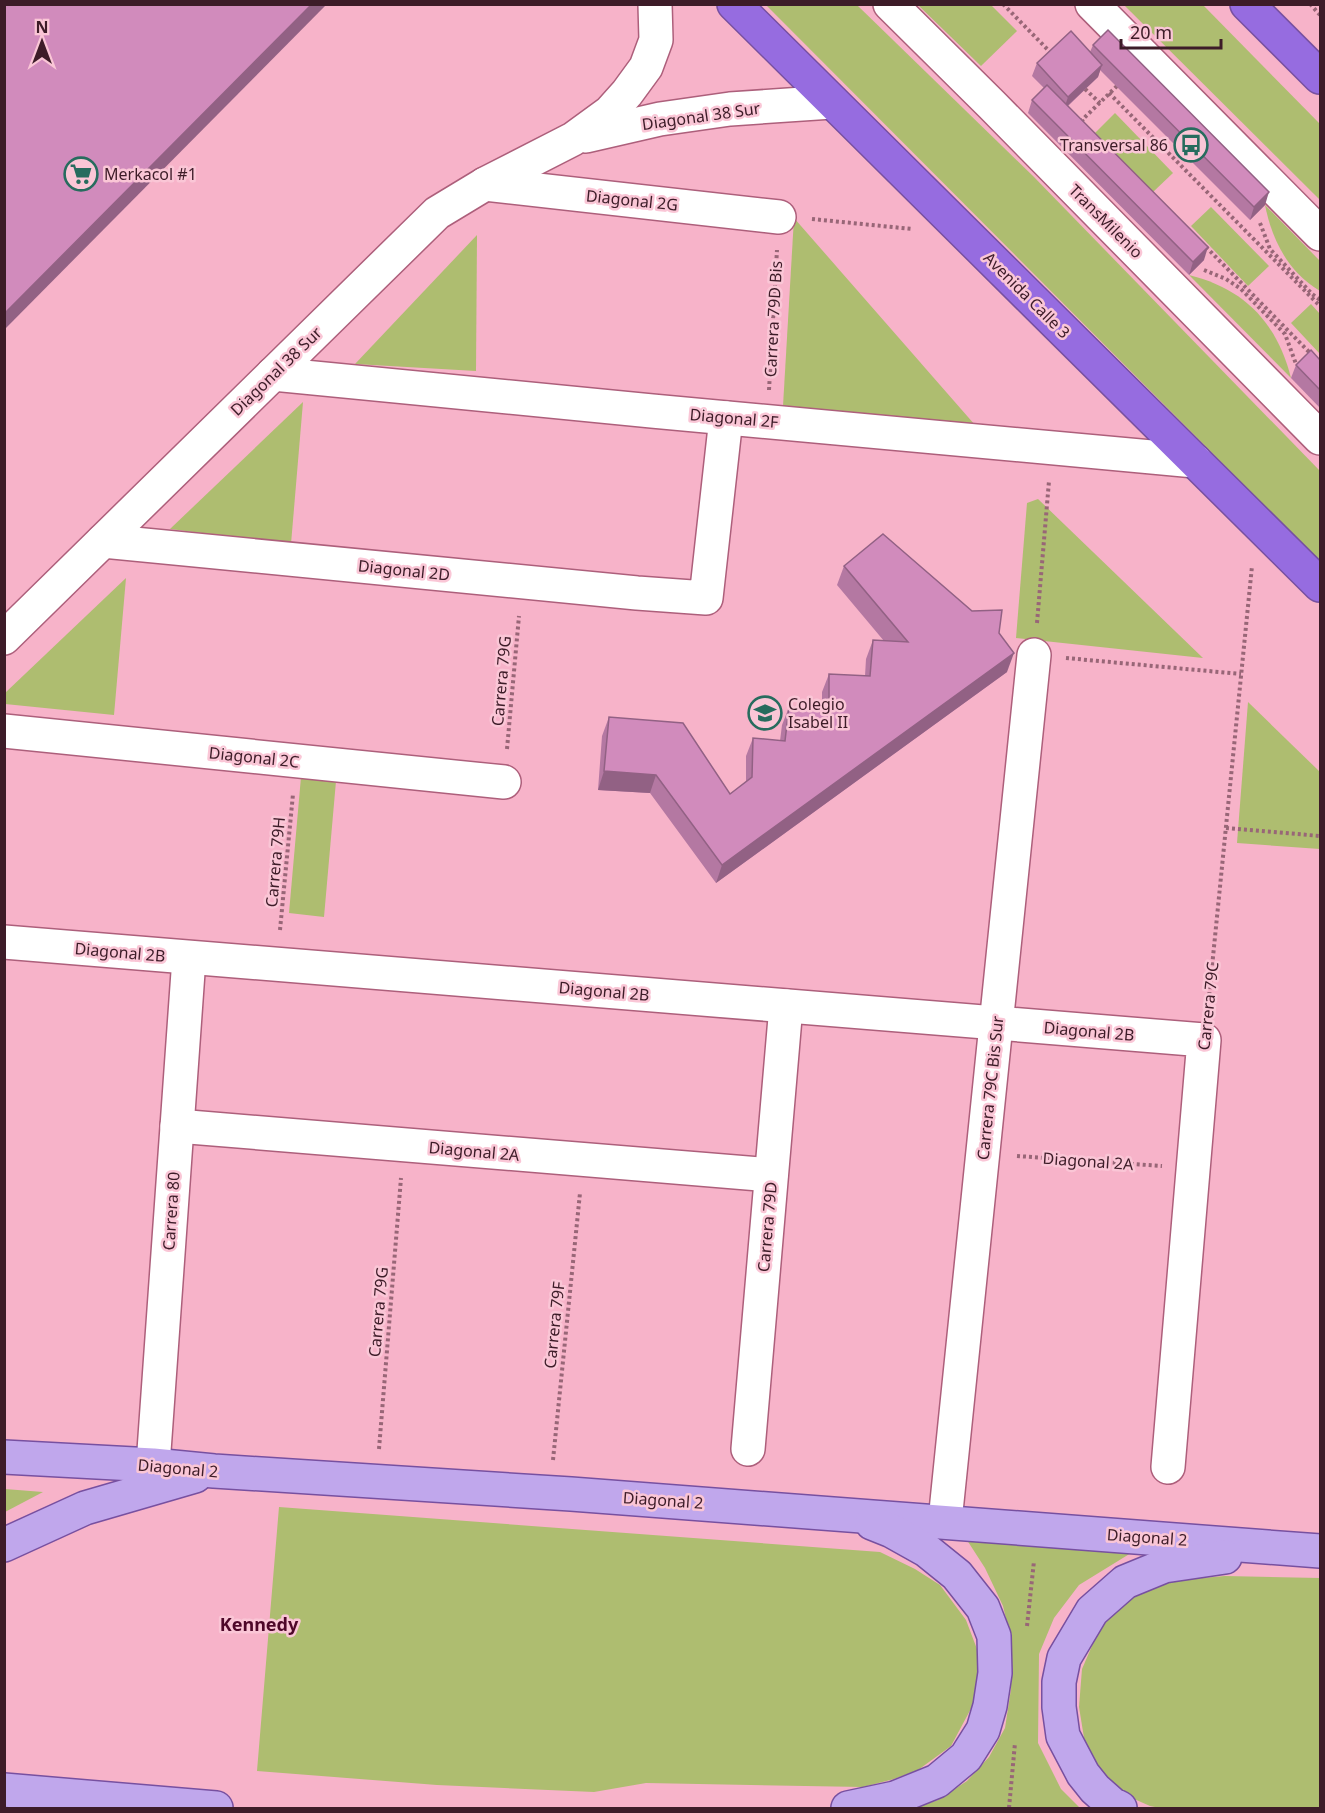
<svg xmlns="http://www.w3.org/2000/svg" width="1325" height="1813" viewBox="0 0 1325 1813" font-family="'Noto Sans',sans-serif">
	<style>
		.green { fill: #aebd70 }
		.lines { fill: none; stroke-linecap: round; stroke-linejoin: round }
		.minor-casing { stroke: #ad5f7b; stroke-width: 36 }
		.major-casing { stroke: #7750a0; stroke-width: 36 }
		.highway-casing { stroke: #7750a0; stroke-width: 36 }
		.path { stroke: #986677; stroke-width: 4; stroke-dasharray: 3 3; stroke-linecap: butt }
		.minor { stroke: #fff; stroke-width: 33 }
		.major { stroke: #c0a7ec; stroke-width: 33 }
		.highway { stroke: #966ce0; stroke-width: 33 }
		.wall { fill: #b478a2 }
		.shaded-wall { fill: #926184 }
		.building { fill: #d18bbc; stroke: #926184; stroke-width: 1.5 }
		.labels { text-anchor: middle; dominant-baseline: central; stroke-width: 5; stroke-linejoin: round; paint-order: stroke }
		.street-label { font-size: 16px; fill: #3d1c28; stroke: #fac6d6 }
		.poi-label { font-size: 16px; fill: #3d1c28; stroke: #fac6d6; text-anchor: start }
		.neighbourhood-label { font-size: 18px; font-weight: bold; fill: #4e0729; stroke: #fac6d6 }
	</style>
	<rect width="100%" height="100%" fill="#f7b3c9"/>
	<g class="green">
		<polygon points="766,5 857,5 1034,177 1320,471 1320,561"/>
		<polygon points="918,5 991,5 1017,31 981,66"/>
		<polygon points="1124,5 1203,5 1320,124 1320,200"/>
		<polygon points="1115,113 1173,173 1153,192 1095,133"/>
		<path d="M1265,205L1320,261V291C1288,272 1272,240 1265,205Z"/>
		<polygon points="1211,207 1269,266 1248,286 1191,226"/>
		<polygon points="794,218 975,425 783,406"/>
		<polygon points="477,235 476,371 355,364"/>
		<path d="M1189,275C1245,289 1277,323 1291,378Z"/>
		<polygon points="1311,304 1320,314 1320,354 1291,323"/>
		<polygon points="303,402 291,544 170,529"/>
		<polygon points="1038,499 1203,658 1016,638 1027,503"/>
		<polygon points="126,578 114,715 5,704 5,693"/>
		<polygon points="1248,702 1320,772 1320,849 1237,843"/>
		<polygon points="301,777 336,781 324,917 289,913"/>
		<polygon points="5,1489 43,1492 5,1512"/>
		<polygon points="279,1507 880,1552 915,1569 940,1585 966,1620 980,1657 974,1703 951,1746 918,1770 894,1779 863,1787 646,1783 594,1792 437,1785 257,1771"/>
		<polygon points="965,1537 1131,1553 1079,1585 1054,1618 1039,1654 1038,1743 1061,1789 1080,1808 915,1808 938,1800 967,1781 989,1757 1005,1728 1011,1689 1011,1640 1003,1606 985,1568"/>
		<polygon points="1225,1576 1320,1578 1320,1808 1160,1808 1150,1806 1116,1791 1098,1771 1085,1744 1079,1707 1082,1669 1098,1632 1121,1604 1156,1582"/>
	</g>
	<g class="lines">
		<defs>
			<g id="minor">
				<polyline points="890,4 992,105 1320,438"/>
				<polyline points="1092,4 1320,234"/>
				<polyline points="586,136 660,119 730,109 832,102"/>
				<polyline points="485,184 779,217"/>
				<polyline points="273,374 652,411 1195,461"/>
				<polyline points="103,541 637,593 706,598 726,418"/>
				<polyline points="4,638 437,213 485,184 573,139 610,112 627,93 646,67 656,40 655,4"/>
				<polyline points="4,731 504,782"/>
				<polyline points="4,942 1204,1040 1168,1467"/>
				<polyline points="177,1126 771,1175"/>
				<polyline points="748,1449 786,1006"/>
				<polyline points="153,1465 189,958"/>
				<polyline points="945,1521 1034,655"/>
			</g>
			<g id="major">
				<polyline points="4,1457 153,1465 214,1471 571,1494 1320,1551"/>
				<polyline points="4,1545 85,1508 195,1476"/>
				<polyline points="4,1790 216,1808"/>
				<polyline points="848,1808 895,1798 937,1781 966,1757 983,1730 990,1706 995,1673 994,1636 983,1608 957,1575 926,1550 892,1531 872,1523"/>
				<polyline points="1120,1808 1112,1804 1095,1789 1083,1774 1063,1736 1059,1707 1059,1682 1064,1658 1092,1611 1125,1582 1164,1566 1225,1557"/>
			</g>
			<g id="highway">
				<polyline points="734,4 1320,585"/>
				<polyline points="1247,4 1320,77"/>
			</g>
		</defs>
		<use href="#minor" class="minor-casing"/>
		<use href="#major" class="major-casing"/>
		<use href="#highway" class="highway-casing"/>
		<g class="path">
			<polyline points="1003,4 1053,55"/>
			<polyline points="1310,4 1320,15"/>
			<polyline points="1085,89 1100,103"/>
			<polyline points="1109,93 1320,306"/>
			<polyline points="1083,122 1082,120 1117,86"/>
			<polyline points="812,219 912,229"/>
			<polyline points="1260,223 1270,249 1312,294 1320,300"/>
			<polyline points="1206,247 1312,355"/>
			<polyline points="1204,270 1226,279 1241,289 1285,334 1296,364"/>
			<polyline points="769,390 777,250"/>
			<polyline points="1037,623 1049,481"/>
			<polyline points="1066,658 1241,674"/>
			<polyline points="507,749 519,616"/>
			<polyline points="1226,828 1320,836"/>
			<polyline points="280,930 293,794"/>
			<polyline points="1208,1007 1252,566"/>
			<polyline points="1017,1156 1162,1166"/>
			<polyline points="379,1449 401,1178"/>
			<polyline points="553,1460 580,1193"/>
			<polyline points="1027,1626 1034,1561"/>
			<polyline points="1009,1808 1015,1743"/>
		</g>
		<use href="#minor" class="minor"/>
		<use href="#major" class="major"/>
		<use href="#highway" class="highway"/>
	</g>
	<g class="wall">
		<polygon points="1093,45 1265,205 1250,220 1100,70 1098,77 1068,106 1204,260 1189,275 1028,113 1032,100 1044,88 1032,76 1037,63 1090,52"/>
		<polygon points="1320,360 1320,408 1291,378 1296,365"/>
		<polygon points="844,566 972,611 999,633 1007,672 716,883 650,793 598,790 602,736 609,717 730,794 746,782 746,756 753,738 780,741 782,725 789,707 822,710 822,692 829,674 865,676 866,659 873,640 884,641 837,585"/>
	</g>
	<g class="shaded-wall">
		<polygon points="312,4 327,4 4,330 4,314"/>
		<polygon points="1102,65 1098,77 1064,109 1068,97"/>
		<polygon points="1269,192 1265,205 1250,220 1254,207"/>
		<polygon points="1208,247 1204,260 1189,275 1193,262"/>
		<polygon points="1014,653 1007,672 716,883 722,865"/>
		<polygon points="604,771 656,775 650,793 598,790"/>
	</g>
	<g class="building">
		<polygon points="4,4 312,4 4,314"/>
		<polygon points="1108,30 1269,192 1254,207 1093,45"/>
		<polygon points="1071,31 1102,65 1068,97 1037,63"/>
		<polygon points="1047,85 1208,247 1193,262 1032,100"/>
		<polygon points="1311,350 1320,360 1320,390 1296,365"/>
		<polygon points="883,534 972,611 1002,610 999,633 1014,653 722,865 656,775 604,771 609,717 683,723 730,794 752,777 753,738 785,741 789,707 829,710 829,674 870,676 873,640 908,642 844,566"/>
	</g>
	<defs>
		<symbol id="bus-ring" viewBox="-11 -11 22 22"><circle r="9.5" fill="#fac6d6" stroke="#276c5e" stroke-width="1.5"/><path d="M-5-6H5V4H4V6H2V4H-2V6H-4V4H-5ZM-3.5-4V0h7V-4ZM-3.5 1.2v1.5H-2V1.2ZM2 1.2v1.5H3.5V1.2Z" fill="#276c5e"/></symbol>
		<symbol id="supermarket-ring" viewBox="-11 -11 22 22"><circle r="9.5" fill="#fac6d6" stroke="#276c5e" stroke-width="1.5"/><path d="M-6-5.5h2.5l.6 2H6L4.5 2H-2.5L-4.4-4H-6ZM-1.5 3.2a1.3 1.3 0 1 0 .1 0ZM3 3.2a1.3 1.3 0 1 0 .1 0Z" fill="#276c5e"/></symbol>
		<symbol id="school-ring" viewBox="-11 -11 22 22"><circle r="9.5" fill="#fac6d6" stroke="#276c5e" stroke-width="1.5"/><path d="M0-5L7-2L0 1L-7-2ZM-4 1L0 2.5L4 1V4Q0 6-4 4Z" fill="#276c5e"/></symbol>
	</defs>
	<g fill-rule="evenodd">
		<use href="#bus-ring" x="1172" y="126" width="38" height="38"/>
		<use href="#supermarket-ring" x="62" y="155" width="38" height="38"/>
		<use href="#school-ring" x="746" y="694" width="38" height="38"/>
	</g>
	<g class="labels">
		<g class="street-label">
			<text transform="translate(701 116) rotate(-8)">Diagonal 38 Sur</text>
			<text transform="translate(632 200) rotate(6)">Diagonal 2G</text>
			<text transform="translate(1106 221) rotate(45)">TransMilenio</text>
			<text transform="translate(1027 295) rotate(45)">Avenida Calle 3</text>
			<text transform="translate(773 319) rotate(-87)">Carrera 79D Bis</text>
			<text transform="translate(276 371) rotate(-44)">Diagonal 38 Sur</text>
			<text transform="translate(734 418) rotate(5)">Diagonal 2F</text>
			<text transform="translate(404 570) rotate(6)">Diagonal 2D</text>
			<text transform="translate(501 681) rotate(-85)">Carrera 79G</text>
			<text transform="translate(254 757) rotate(6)">Diagonal 2C</text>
			<text transform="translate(275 862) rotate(-85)">Carrera 79H</text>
			<text transform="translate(120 952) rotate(5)">Diagonal 2B</text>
			<text transform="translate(604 991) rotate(5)">Diagonal 2B</text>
			<text transform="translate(1208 1006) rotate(-84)">Carrera 79C</text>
			<text transform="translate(1089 1031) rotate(5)">Diagonal 2B</text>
			<text transform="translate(990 1088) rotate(-84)">Carrera 79C Bis Sur</text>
			<text transform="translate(474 1151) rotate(5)">Diagonal 2A</text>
			<text transform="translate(1088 1161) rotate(4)">Diagonal 2A</text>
			<text transform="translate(171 1211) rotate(-86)">Carrera 80</text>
			<text transform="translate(767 1227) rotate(-85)">Carrera 79D</text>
			<text transform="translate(378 1312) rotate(-85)">Carrera 79G</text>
			<text transform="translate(554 1325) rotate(-84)">Carrera 79F</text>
			<text transform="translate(178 1468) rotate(5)">Diagonal 2</text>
			<text transform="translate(663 1500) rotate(4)">Diagonal 2</text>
			<text transform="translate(1147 1537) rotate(4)">Diagonal 2</text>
		</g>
		<g class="poi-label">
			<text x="1168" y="145" text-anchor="end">Transversal 86</text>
			<text x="104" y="174">Merkacol #1</text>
			<text x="788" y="704">Colegio<tspan x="788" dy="18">Isabel II</tspan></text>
		</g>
		<g class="neighbourhood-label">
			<text x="259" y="1624">Kennedy</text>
		</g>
	</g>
	<rect width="1325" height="1813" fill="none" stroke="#3d1c28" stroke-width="12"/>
	<g transform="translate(42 42)" stroke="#fac6d6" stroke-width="4.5" paint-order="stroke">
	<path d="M0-4.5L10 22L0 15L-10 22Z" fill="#3d1c28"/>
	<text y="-9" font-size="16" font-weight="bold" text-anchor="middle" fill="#3d1c28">N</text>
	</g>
	<path d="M1121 39v9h100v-9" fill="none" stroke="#3d1c28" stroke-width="3"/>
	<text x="1130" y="39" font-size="18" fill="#3d1c28" stroke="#fac6d6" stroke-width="4.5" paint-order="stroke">20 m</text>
</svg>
